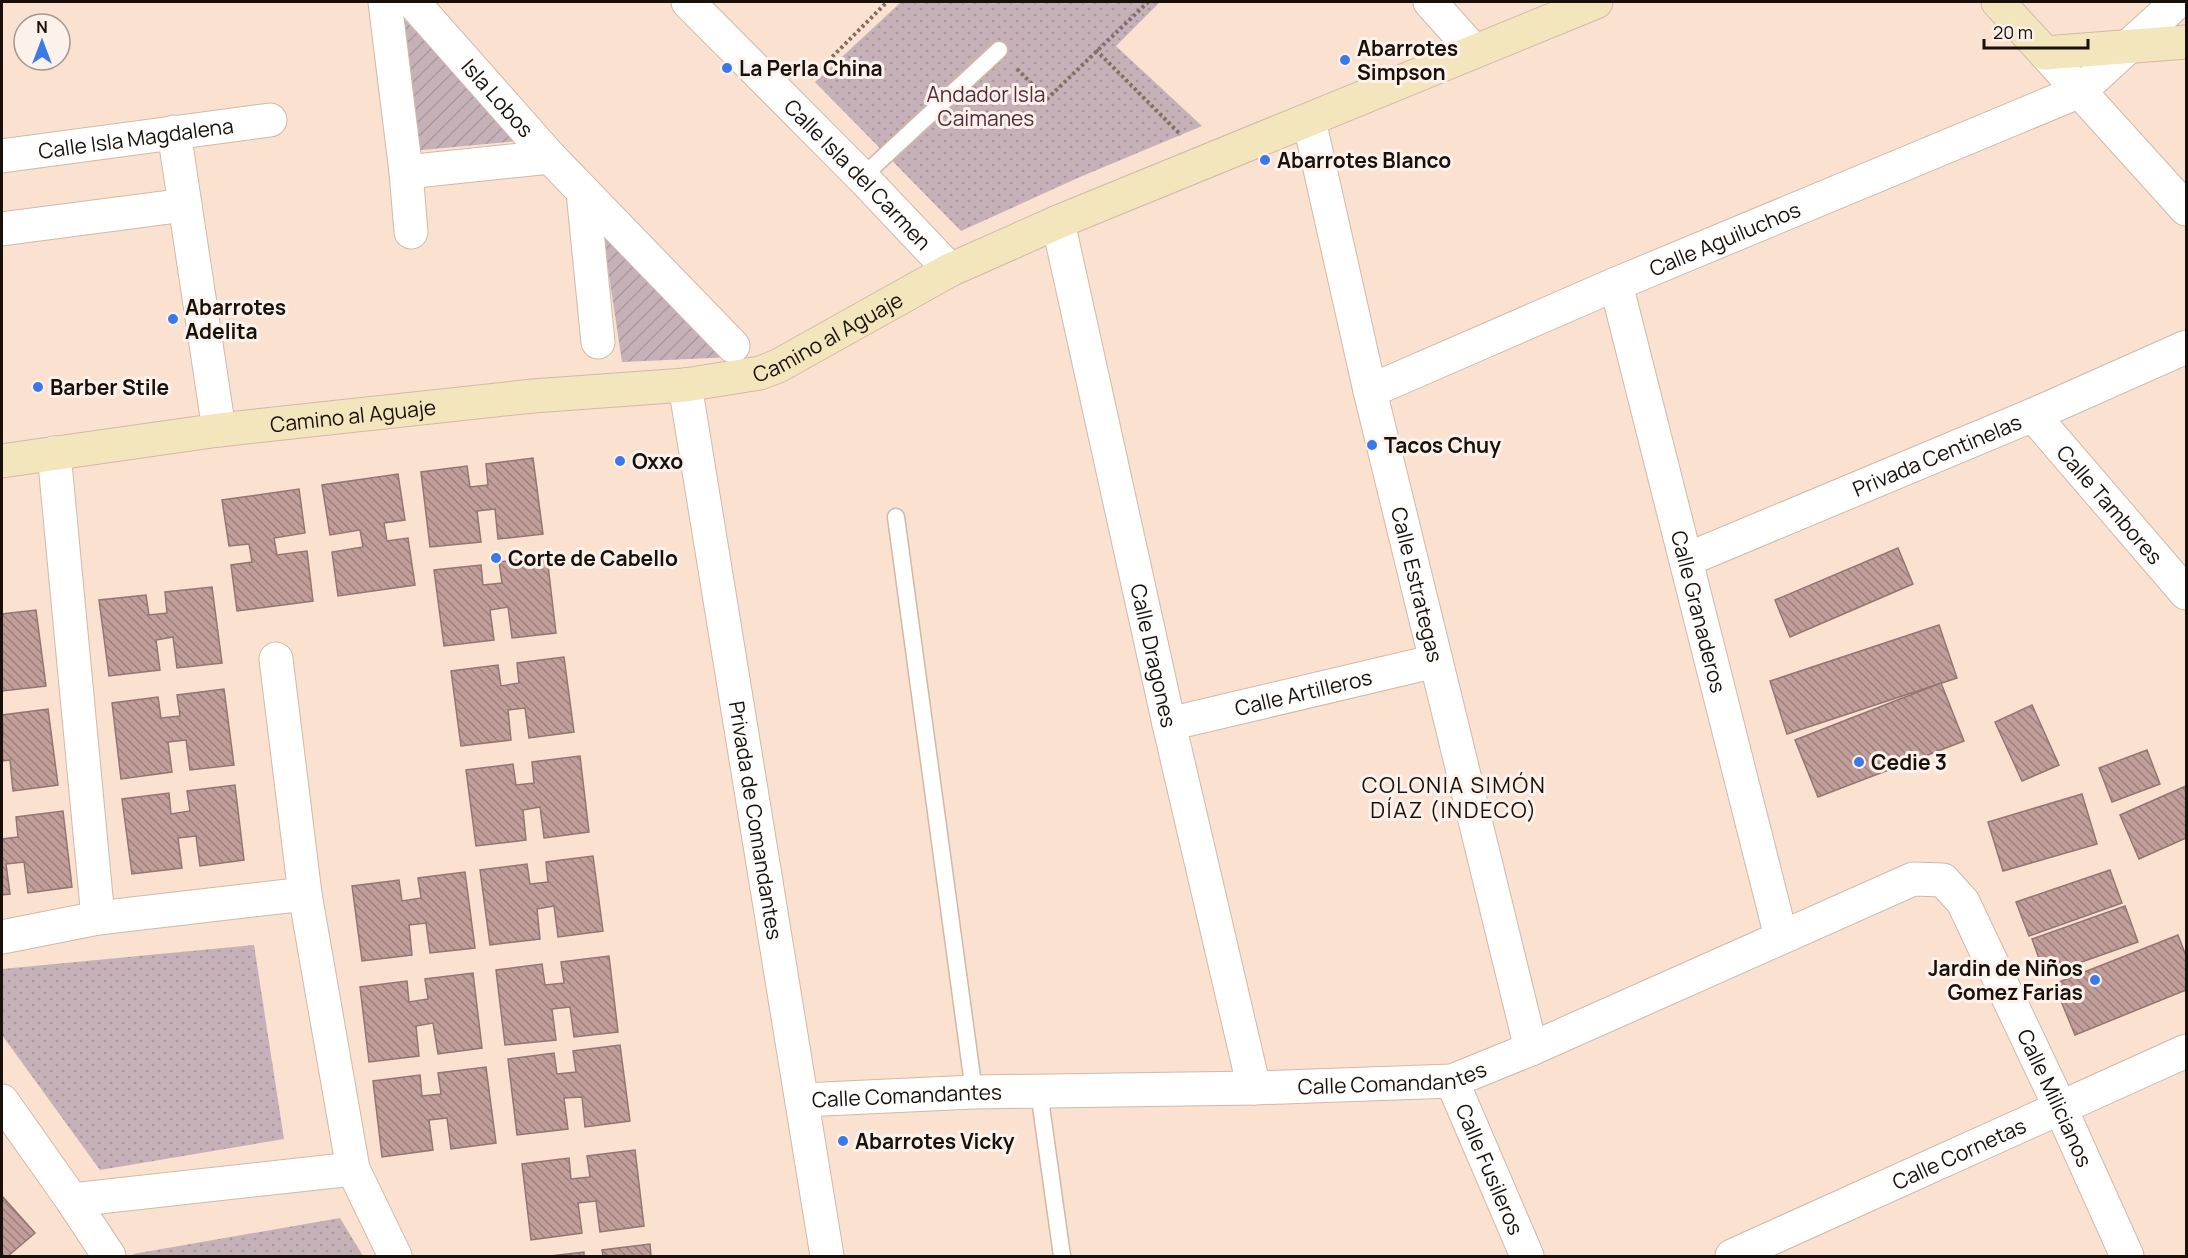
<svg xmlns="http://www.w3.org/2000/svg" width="2188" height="1258" viewBox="0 0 2188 1258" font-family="Manrope,sans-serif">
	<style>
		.park { fill: url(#park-dots) }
		.garden { fill: url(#garden-furrows) }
		.building { fill: url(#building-back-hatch); stroke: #937673; stroke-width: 1.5 }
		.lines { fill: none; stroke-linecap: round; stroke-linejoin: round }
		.service-casing { stroke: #d2b8a8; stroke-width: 19 }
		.minor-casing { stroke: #d2b8a8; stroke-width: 35 }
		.secondary-casing { stroke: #d2b8a8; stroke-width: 35 }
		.path { stroke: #817065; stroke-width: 4; stroke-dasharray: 3 3; stroke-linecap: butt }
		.service { stroke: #fff; stroke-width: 16 }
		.minor { stroke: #fff; stroke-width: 33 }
		.secondary { stroke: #f3e5bc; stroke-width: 33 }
		.poi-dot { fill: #3b79e8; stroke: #fdf2eb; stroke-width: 2 }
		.labels { text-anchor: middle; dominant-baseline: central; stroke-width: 6; stroke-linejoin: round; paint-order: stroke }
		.poi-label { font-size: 21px; font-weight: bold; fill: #18100a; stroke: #fdf2eb; text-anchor: start }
		.park-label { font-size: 21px; fill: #57293d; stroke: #fdf2eb }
		.street-label { font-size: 21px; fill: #18100a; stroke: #fdf2eb }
		.neighbourhood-label { font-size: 22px; letter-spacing: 1.5px; fill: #18100a; stroke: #fdf2eb }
	</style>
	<defs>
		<pattern id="park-dots" width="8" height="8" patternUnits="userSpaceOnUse" patternTransform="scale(1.5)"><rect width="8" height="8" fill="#c6b1b9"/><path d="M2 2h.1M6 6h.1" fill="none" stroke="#a9979e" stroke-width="1.8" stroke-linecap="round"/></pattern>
		<pattern id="garden-furrows" width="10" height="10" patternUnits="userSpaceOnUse" patternTransform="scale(1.5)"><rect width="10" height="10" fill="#c6b1b9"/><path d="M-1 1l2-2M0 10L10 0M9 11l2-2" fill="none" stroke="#a9979e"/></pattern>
		<pattern id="building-back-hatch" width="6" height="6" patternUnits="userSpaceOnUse" patternTransform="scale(1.5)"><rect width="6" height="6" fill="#c29e9a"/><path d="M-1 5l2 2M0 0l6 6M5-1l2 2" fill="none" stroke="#9d7f7c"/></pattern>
	</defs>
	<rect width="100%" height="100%" fill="#fbe1d0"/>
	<g class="park">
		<polygon points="901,2 1160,2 1116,46 1202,126 1080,177 961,231 815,82"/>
		<polygon points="254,945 284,1139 100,1170 2,1035 2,969"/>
		<polygon points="340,1218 363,1256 134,1256 133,1254"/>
	</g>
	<g class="garden">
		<polygon points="392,6 519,141 412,151"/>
		<polygon points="602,229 734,357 622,362"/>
	</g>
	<g class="building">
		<polygon points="533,458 543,534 498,539 495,509 477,511 481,542 430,547 421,472 467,466 470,487 488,485 486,464"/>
		<polygon points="398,474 405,520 384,523 387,541 408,538 415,585 338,596 332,552 363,547 360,530 330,535 322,485"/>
		<polygon points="299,489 305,533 274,538 277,555 307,551 313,601 237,611 231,565 252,562 249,544 229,546 222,500"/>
		<polygon points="1898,548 1913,584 1790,637 1775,600"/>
		<polygon points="547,557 556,633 512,638 508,607 490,610 494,640 444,646 434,570 481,565 483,585 502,583 499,562"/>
		<polygon points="212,587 222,663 177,668 173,637 156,640 160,670 109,676 99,600 146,595 149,615 167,613 165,592"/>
		<polygon points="36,610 46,686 2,691 2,614"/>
		<polygon points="1939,625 1957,678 1787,734 1770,681"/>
		<polygon points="564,657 574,732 529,738 525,708 508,710 511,740 461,746 451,671 498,665 501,686 519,683 517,663"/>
		<polygon points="1941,683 1964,741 1818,797 1795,740"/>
		<polygon points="224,689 234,765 190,770 186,740 168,742 172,772 121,779 112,703 158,697 161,718 180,716 177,695"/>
		<polygon points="2032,705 2059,765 2022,781 1995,722"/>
		<polygon points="48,709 58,785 13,791 10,760 2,761 2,736 3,736 2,715"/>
		<polygon points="2147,750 2160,784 2112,802 2099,768"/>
		<polygon points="580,756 589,832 544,838 540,807 523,810 526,840 476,846 466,770 513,764 516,785 534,783 532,762"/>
		<polygon points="235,785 244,860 200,866 196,836 178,838 182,868 132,874 122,799 169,793 171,814 190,811 187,791"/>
		<polygon points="2186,786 2186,838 2139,859 2120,815"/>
		<polygon points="2082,794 2097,844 2003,871 1988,822"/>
		<polygon points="63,811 72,887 28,893 24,862 6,864 10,894 2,895 2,839 18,837 16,817"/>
		<polygon points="593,856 603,931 558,937 554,906 537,909 540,939 490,945 480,870 527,864 530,884 548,882 546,862"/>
		<polygon points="2110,870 2122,903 2029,936 2016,902"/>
		<polygon points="465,872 475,948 430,953 426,923 409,925 412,955 362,961 352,886 399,880 402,901 421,898 418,878"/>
		<polygon points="2125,906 2138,942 2045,975 2032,939"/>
		<polygon points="2178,935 2186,956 2186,990 2075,1035 2054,984"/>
		<polygon points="609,956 618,1032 574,1037 570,1007 552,1009 556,1040 505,1045 496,970 542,964 545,985 564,983 561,962"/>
		<polygon points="473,973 482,1048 438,1054 433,1023 416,1026 419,1056 369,1062 360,987 407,981 409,1002 428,999 425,979"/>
		<polygon points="620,1045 630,1121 585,1127 582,1097 564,1098 568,1129 517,1135 508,1059 554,1053 557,1074 576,1072 573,1051"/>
		<polygon points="486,1067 496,1143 451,1149 447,1118 429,1120 433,1150 382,1157 373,1081 420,1075 422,1096 441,1094 438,1073"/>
		<polygon points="635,1150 644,1226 600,1232 596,1201 578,1203 582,1233 531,1240 522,1164 569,1158 571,1179 590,1177 587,1156"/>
		<polygon points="2,1196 35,1233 8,1256 2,1256"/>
		<polygon points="650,1244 651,1256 603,1256 602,1250"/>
		<polygon points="584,1252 584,1256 550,1256"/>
	</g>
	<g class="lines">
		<defs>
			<g id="service">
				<polyline points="862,177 999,50"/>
				<polyline points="896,517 974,1092"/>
				<polyline points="1039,1092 1062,1256"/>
			</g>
			<g id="minor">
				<polyline points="385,2 406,172 411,232"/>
				<path id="s1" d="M413,2L550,157L733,346"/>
				<path id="s2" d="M688,2L862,177L950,270"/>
				<polyline points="1430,2 1474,51"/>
				<polyline points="2045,53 2186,209"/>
				<path id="s3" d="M1309,120L1370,391L1531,1049"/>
				<polyline points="174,132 219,430"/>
				<path id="s4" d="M2,156L270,120"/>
				<polyline points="406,172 550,157"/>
				<polyline points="583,192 598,342"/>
				<path id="s5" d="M1058,222L1169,724L1254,1088"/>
				<polyline points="2,229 185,205"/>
				<path id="s6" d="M1616,284L1781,937"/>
				<path id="s7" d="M685,385L827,1256"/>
				<path id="s8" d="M1370,391L1616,284L2080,91L2177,2"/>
				<path id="s9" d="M2033,415L2186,593"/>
				<polyline points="54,453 98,918"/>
				<path id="s10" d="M1686,560L2033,415L2186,347"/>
				<polyline points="276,659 305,894 353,1169 395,1256"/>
				<path id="s11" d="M1169,724L1436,661"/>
				<polyline points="2,937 98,918 305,894"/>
				<path id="s12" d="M1452,1081L1527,1256"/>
				<path id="s13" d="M802,1100L974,1092L1254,1088L1452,1081L1531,1049L1913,879L1943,880L1963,902L2060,1107L2127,1256"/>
				<polyline points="2,1101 72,1200 109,1256"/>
				<polyline points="72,1200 353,1169"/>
				<path id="s14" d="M1732,1256L2186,1051"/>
			</g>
			<g id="secondary">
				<polyline points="1998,2 2045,53 2186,42"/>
				<path id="s15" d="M2,461L219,430L533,396L685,385L760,373L778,366L950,270L1058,222L1596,2"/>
			</g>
		</defs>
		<use href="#service" class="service-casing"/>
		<use href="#minor" class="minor-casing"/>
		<use href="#secondary" class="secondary-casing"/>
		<g class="path">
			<polyline points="1096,50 1181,135"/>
			<polyline points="1017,69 1047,99 1148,2"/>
			<polyline points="811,78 887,2"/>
		</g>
		<use href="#service" class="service"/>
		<use href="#minor" class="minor"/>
		<use href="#secondary" class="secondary"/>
	</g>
	<g class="poi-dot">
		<circle cx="1345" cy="60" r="6"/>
		<circle cx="727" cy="68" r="6"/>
		<circle cx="1265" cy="160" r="6"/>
		<circle cx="173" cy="319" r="6"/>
		<circle cx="38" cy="387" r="6"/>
		<circle cx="1372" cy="445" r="6"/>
		<circle cx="620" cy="461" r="6"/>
		<circle cx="496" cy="558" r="6"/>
		<circle cx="1859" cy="762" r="6"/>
		<circle cx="2095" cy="980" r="6"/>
		<circle cx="843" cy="1141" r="6"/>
	</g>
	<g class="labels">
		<g class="poi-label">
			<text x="1357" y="48">Abarrotes<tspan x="1357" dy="24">Simpson</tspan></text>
			<text x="739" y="68">La Perla China</text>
			<text x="1277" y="160">Abarrotes Blanco</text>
			<text x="185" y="307">Abarrotes<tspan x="185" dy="24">Adelita</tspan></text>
			<text x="50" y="387">Barber Stile</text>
			<text x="1384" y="445">Tacos Chuy</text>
			<text x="632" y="461">Oxxo</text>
			<text x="508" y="558">Corte de Cabello</text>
			<text x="1871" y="762">Cedie 3</text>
			<text x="2083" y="968" text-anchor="end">Jardin de Niños<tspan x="2083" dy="24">Gomez Farias</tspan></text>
			<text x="855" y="1141">Abarrotes Vicky</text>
		</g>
		<g class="park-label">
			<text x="986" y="94">Andador Isla<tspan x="986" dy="24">Caimanes</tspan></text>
		</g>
		<g class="street-label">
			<text stroke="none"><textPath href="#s1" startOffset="128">Isla Lobos</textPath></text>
			<text stroke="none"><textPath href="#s4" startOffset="135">Calle Isla Magdalena</textPath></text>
			<text stroke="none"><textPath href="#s2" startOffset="242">Calle Isla del Carmen</textPath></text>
			<text stroke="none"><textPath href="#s8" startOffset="386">Calle Aguiluchos</textPath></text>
			<text stroke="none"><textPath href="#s15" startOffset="840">Camino al Aguaje</textPath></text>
			<text stroke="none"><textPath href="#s15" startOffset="354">Camino al Aguaje</textPath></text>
			<text stroke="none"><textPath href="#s10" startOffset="272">Privada Centinelas</textPath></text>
			<text stroke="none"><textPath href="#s9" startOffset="118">Calle Tambores</textPath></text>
			<text stroke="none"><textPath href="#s3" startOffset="477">Calle Estrategas</textPath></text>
			<text stroke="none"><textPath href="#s6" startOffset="338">Calle Granaderos</textPath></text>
			<text stroke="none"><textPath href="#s5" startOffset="444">Calle Dragones</textPath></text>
			<text stroke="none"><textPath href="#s11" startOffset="138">Calle Artilleros</textPath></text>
			<text stroke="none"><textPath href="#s7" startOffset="441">Privada de Comandantes</textPath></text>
			<text stroke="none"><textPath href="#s13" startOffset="591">Calle Comandantes</textPath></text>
			<text stroke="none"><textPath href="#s13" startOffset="105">Calle Comandantes</textPath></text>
			<text stroke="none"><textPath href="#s13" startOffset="1430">Calle Milicianos</textPath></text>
			<text stroke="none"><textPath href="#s14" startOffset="249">Calle Cornetas</textPath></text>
			<text stroke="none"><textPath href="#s12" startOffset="96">Calle Fusileros</textPath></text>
		</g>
		<g class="neighbourhood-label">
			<text x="1454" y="785">COLONIA SIMÓN<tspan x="1454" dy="25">DÍAZ (INDECO)</tspan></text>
		</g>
	</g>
	<rect width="2188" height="1258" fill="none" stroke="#18100a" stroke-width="6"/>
	<g transform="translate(42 42)"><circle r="28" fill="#fdf2eb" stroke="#a19891" stroke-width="1.5"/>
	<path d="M0-4.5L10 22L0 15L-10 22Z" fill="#3b79e8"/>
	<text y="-9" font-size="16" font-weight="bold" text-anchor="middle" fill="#18100a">N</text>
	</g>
	<path d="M1984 39v9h104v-9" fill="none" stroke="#18100a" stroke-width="3"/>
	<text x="1993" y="39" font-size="18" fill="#18100a" stroke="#fdf2eb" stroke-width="4.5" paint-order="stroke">20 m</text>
</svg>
